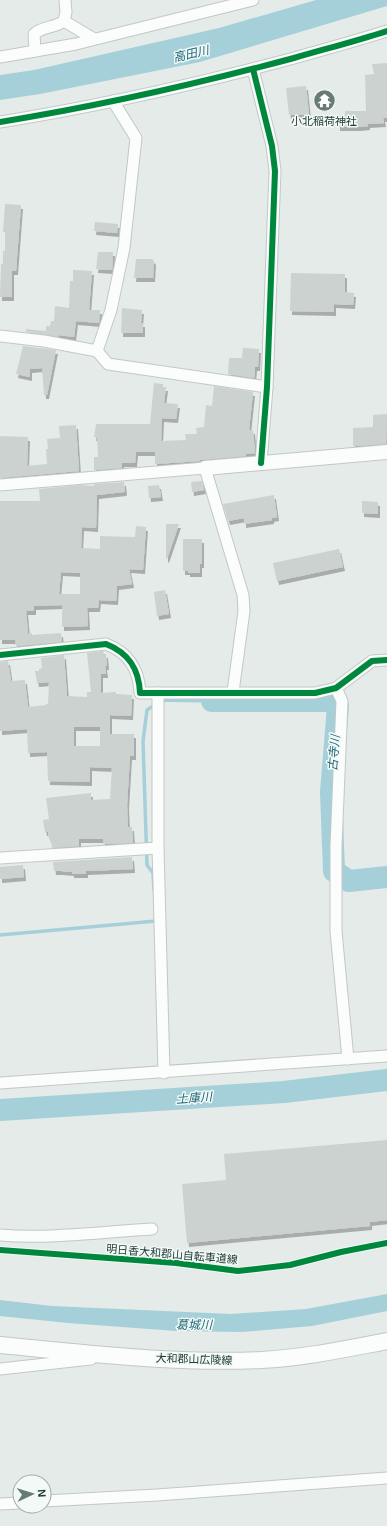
<svg xmlns="http://www.w3.org/2000/svg" width="387" height="1526" viewBox="0 0 387 1526" font-family="Helvetica,'Noto Sans JP',sans-serif">
	<style>
		.water { fill: #a5d0d9 }
		.lines { fill: none; stroke-linecap: round; stroke-linejoin: round }
		.stream { stroke: #a5d0d9; stroke-width: 3.5 }
		.river { stroke: #a5d0d9; stroke-width: 22 }
		.building { fill: #ccd2d0; fill-rule: evenodd; filter: url(#shadow) }
		.minor-casing { stroke: #c2c8c5; stroke-width: 13 }
		.tertiary-casing { stroke: #c2c8c5; stroke-width: 16 }
		.secondary-casing { stroke: #c1c8c5; stroke-width: 18 }
		.minor { stroke: #fbfcfc; stroke-width: 11 }
		.tertiary { stroke: #fbfcfc; stroke-width: 14 }
		.secondary { stroke: #fbfcfc; stroke-width: 16 }
		.cycleway-casing { stroke: #f3f9f6; stroke-width: 8 }
		.cycleway { stroke: #00873e; stroke-width: 6 }
		.labels { text-anchor: middle; dominant-baseline: central; stroke-width: 3; stroke-linejoin: round; paint-order: stroke }
		.poi-label { font-size: 11px; fill: #223e38; stroke: #f3f9f6 }
		.street-label { font-size: 11px; fill: #223e38; stroke: #f3f9f6 }
		.water-label { font-size: 12px; font-style: italic; fill: #1b677c; stroke: #f3f9f6 }
	</style>
	<defs>
		<filter id="shadow"><feDropShadow dx="2" dy="4" stdDeviation="0" flood-color="#0004"/></filter>
	</defs>
	<rect width="100%" height="100%" fill="#e5ebe8"/>
	<g class="water">
		<polygon points="316,0 387,0 387,6 200,62 40,94 0,100 0,75 34,70 219,28"/>
		<polygon points="387,1294 387,1311 312,1326 243,1332 176,1331 68,1323 0,1316 0,1300 52,1306 231,1314 306,1309"/>
	</g>
	<g class="lines">
		<g class="stream">
			<polyline points="154,890 153,873 147,865 143,741 147,710 162,700 212,701"/>
			<polyline points="0,935 156,921 156,918"/>
		</g>
		<g class="river">
			<polyline points="212,701 334,701 338,706 331,792 334,871 349,881 387,877"/>
			<polyline points="0,1110 284,1092 387,1080"/>
		</g>
	</g>
	<g class="building">
		<polygon points="387,63 387,118 383,118 384,123 368,124 368,126 359,127 338,127 338,115 345,115 345,111 366,111 365,75 374,74 372,64"/>
		<polygon points="306,86 309,115 289,115 286,88"/>
		<polygon points="5,204 21,205 16,271 12,271 12,297 0,297 1,264 3,264 3,251 5,251 5,232 3,232"/>
		<polygon points="95,222 118,224 117,233 94,231"/>
		<polygon points="98,252 113,252 112,270 96,269"/>
		<polygon points="136,259 152,259 154,261 153,278 134,278"/>
		<polygon points="73,270 92,271 89,310 100,310 99,323 76,321 74,337 59,335 59,337 26,332 26,329 46,331 46,326 50,326 51,321 54,321 55,306 69,308 70,281 73,281"/>
		<polygon points="291,273 345,274 345,292 354,293 353,305 334,304 334,312 290,311"/>
		<polygon points="122,308 142,310 141,323 143,323 143,333 121,333"/>
		<polygon points="23,346 56,350 47,395 44,395 42,368 30,369 30,377 16,374"/>
		<polygon points="243,348 259,349 258,367 255,367 254,378 228,374 229,358 242,358"/>
		<polygon points="154,383 163,384 163,387 166,387 164,403 178,404 176,419 162,418 161,441 186,440 185,434 197,434 196,428 204,427 206,405 212,406 214,386 253,392 249,430 253,430 255,453 246,454 246,456 200,460 200,461 155,464 155,452 136,452 135,463 122,463 122,468 94,470 94,457 98,457 97,437 94,437 96,424 150,424"/>
		<polygon points="387,414 386,444 353,446 353,428 373,427 373,415"/>
		<polygon points="76,425 79,471 0,478 0,436 28,437 27,466 47,464 46,449 48,449 47,439 60,438 59,426"/>
		<polygon points="202,481 204,490 192,492 191,482"/>
		<path d="M124,482L125,491L124,492L97,495L96,528L82,527L81,548L100,549V536L135,537L136,526L146,527L143,570L129,569L132,584L117,586L116,601L99,600L98,608H87L88,626L62,627V605L34,606V611H26L28,634L32,633V635L61,633L62,642L16,646L15,640H0V501H40L39,489L80,485L94,486V484ZM61,572L80,573V594H59Z"/>
		<polygon points="159,485 161,497 149,498 148,486"/>
		<polygon points="274,495 277,517 272,518 272,520 244,524 244,518 228,521 223,504"/>
		<polygon points="362,501 378,502 378,514 362,513"/>
		<polygon points="166,524 179,524 167,559 166,558"/>
		<polygon points="183,539 202,539 202,564 200,564 200,573 188,573 188,571 183,571"/>
		<polygon points="339,549 343,567 277,581 273,563"/>
		<polygon points="165,590 169,614 157,616 154,592"/>
		<path d="M103,651L104,654H106L107,666H105L106,674H101V693L116,692V694L132,695L131,716L110,715V734H134V756H130L127,805L128,827H132L133,843L103,844V839H79V846L52,848L51,839H49L48,832H45L43,820L49,819L46,798L91,793V800L110,799L112,768L90,767V782L48,781L47,752L28,753L27,729L0,731V662L8,661L11,681L25,680L28,707L46,705V704H48L49,682L37,683L35,671H39V669L42,668L41,658L64,655L67,696L87,697V692H91L87,653ZM74,727H100V746H74Z"/>
		<polygon points="132,857 133,869 86,871 86,874 72,874 72,872 61,871 54,871 53,862"/>
		<polygon points="23,865 24,877 0,879 0,867"/>
		<polygon points="387,1140 387,1220 370,1222 370,1226 187,1243 182,1184 226,1180 224,1154"/>
	</g>
	<g class="lines">
		<defs>
			<g id="minor">
				<polyline points="64,21 94,39"/>
				<path d="M35,51L34,34C43,26 55,28 64,21L66,12L65,0"/>
				<polyline points="0,57 76,44 253,0"/>
				<polyline points="253,69 272,146 275,171 267,387 261,463"/>
				<path d="M0,122C99,106 197,84 294,58C325,49 356,41 387,31"/>
				<polyline points="0,336 44,341 97,351 108,364 267,387"/>
				<polyline points="97,351 111,310 124,248 136,138 113,101"/>
				<polyline points="0,485 205,468 243,595 244,611 233,692"/>
				<path d="M0,655L106,644C129,653 139,669 140,693H315L336,688L372,661L387,660"/>
				<polyline points="336,688 342,701 336,846 336,931 348,1059"/>
				<polyline points="158,848 164,1073"/>
				<polyline points="0,858 158,848 158,693"/>
				<polyline points="0,1083 387,1056"/>
				<path d="M0,1235C49,1239 103,1232 152,1229"/>
				<polyline points="0,1369 91,1359"/>
				<polyline points="44,1501 157,1495 387,1478"/>
				<polyline points="0,1504 20,1503"/>
			</g>
			<polyline id="tertiary" points="205,468 387,452"/>
			<path id="secondary" d="M0,1345C86,1353 174,1364 261,1360C303,1358 345,1349 387,1341"/>
		</defs>
		<use href="#minor" class="minor-casing"/>
		<use href="#tertiary" class="tertiary-casing"/>
		<use href="#secondary" class="secondary-casing"/>
		<use href="#minor" class="minor"/>
		<use href="#tertiary" class="tertiary"/>
		<use href="#secondary" class="secondary"/>
		<defs>
			<g id="cycleway">
				<polyline points="253,69 272,146 275,171 267,387 261,463"/>
				<path d="M0,122C99,106 197,84 294,58C325,49 356,41 387,31"/>
				<path d="M0,655L106,644C129,653 139,669 140,693H315L336,688L372,661L387,660"/>
				<polyline points="0,1250 176,1263 238,1271 290,1265 341,1252 387,1243"/>
			</g>
		</defs>
		<use href="#cycleway" class="cycleway-casing"/>
		<use href="#cycleway" class="cycleway"/>
	</g>
	<defs>
		<symbol id="temple-disc" viewBox="-11 -11 22 22"><circle r="9.5" fill="#667b76" stroke="#f3f9f6"/><path d="M0-6L5-2H3V0L6.5 2.5H4V6H1.5V3h-3V6H-4V2.5H-6.5L-3 0V-2H-5Z" fill="#fff"/></symbol>
	</defs>
	<g fill-rule="evenodd">
		<use href="#temple-disc" x="312" y="88" width="25" height="25"/>
	</g>
	<g class="labels">
		<g class="poi-label">
			<text x="324" y="121">小北稲荷神社</text>
		</g>
		<g class="street-label">
			<text transform="translate(172 1254) rotate(5)">明日香大和郡山自転車道線</text>
			<text transform="translate(194 1359) rotate(2)">大和郡山広陵線</text>
		</g>
		<g class="water-label">
			<text transform="translate(191 54) rotate(-13)">高田川</text>
			<text transform="translate(334 753) rotate(-85)">古寺川</text>
			<text transform="translate(194 1098) rotate(-4)">土庫川</text>
			<text x="194" y="1325">葛城川</text>
		</g>
	</g>
	<g transform="translate(32 1494) rotate(86)"><circle r="19" fill="#f3f9f6" stroke="#9faeaa"/>
	<path d="M0-3L7 15L0 10L-7 15Z" fill="#667b76"/>
	<text y="-6" font-size="11" font-weight="bold" text-anchor="middle" fill="#223e38">N</text>
	</g>
</svg>
